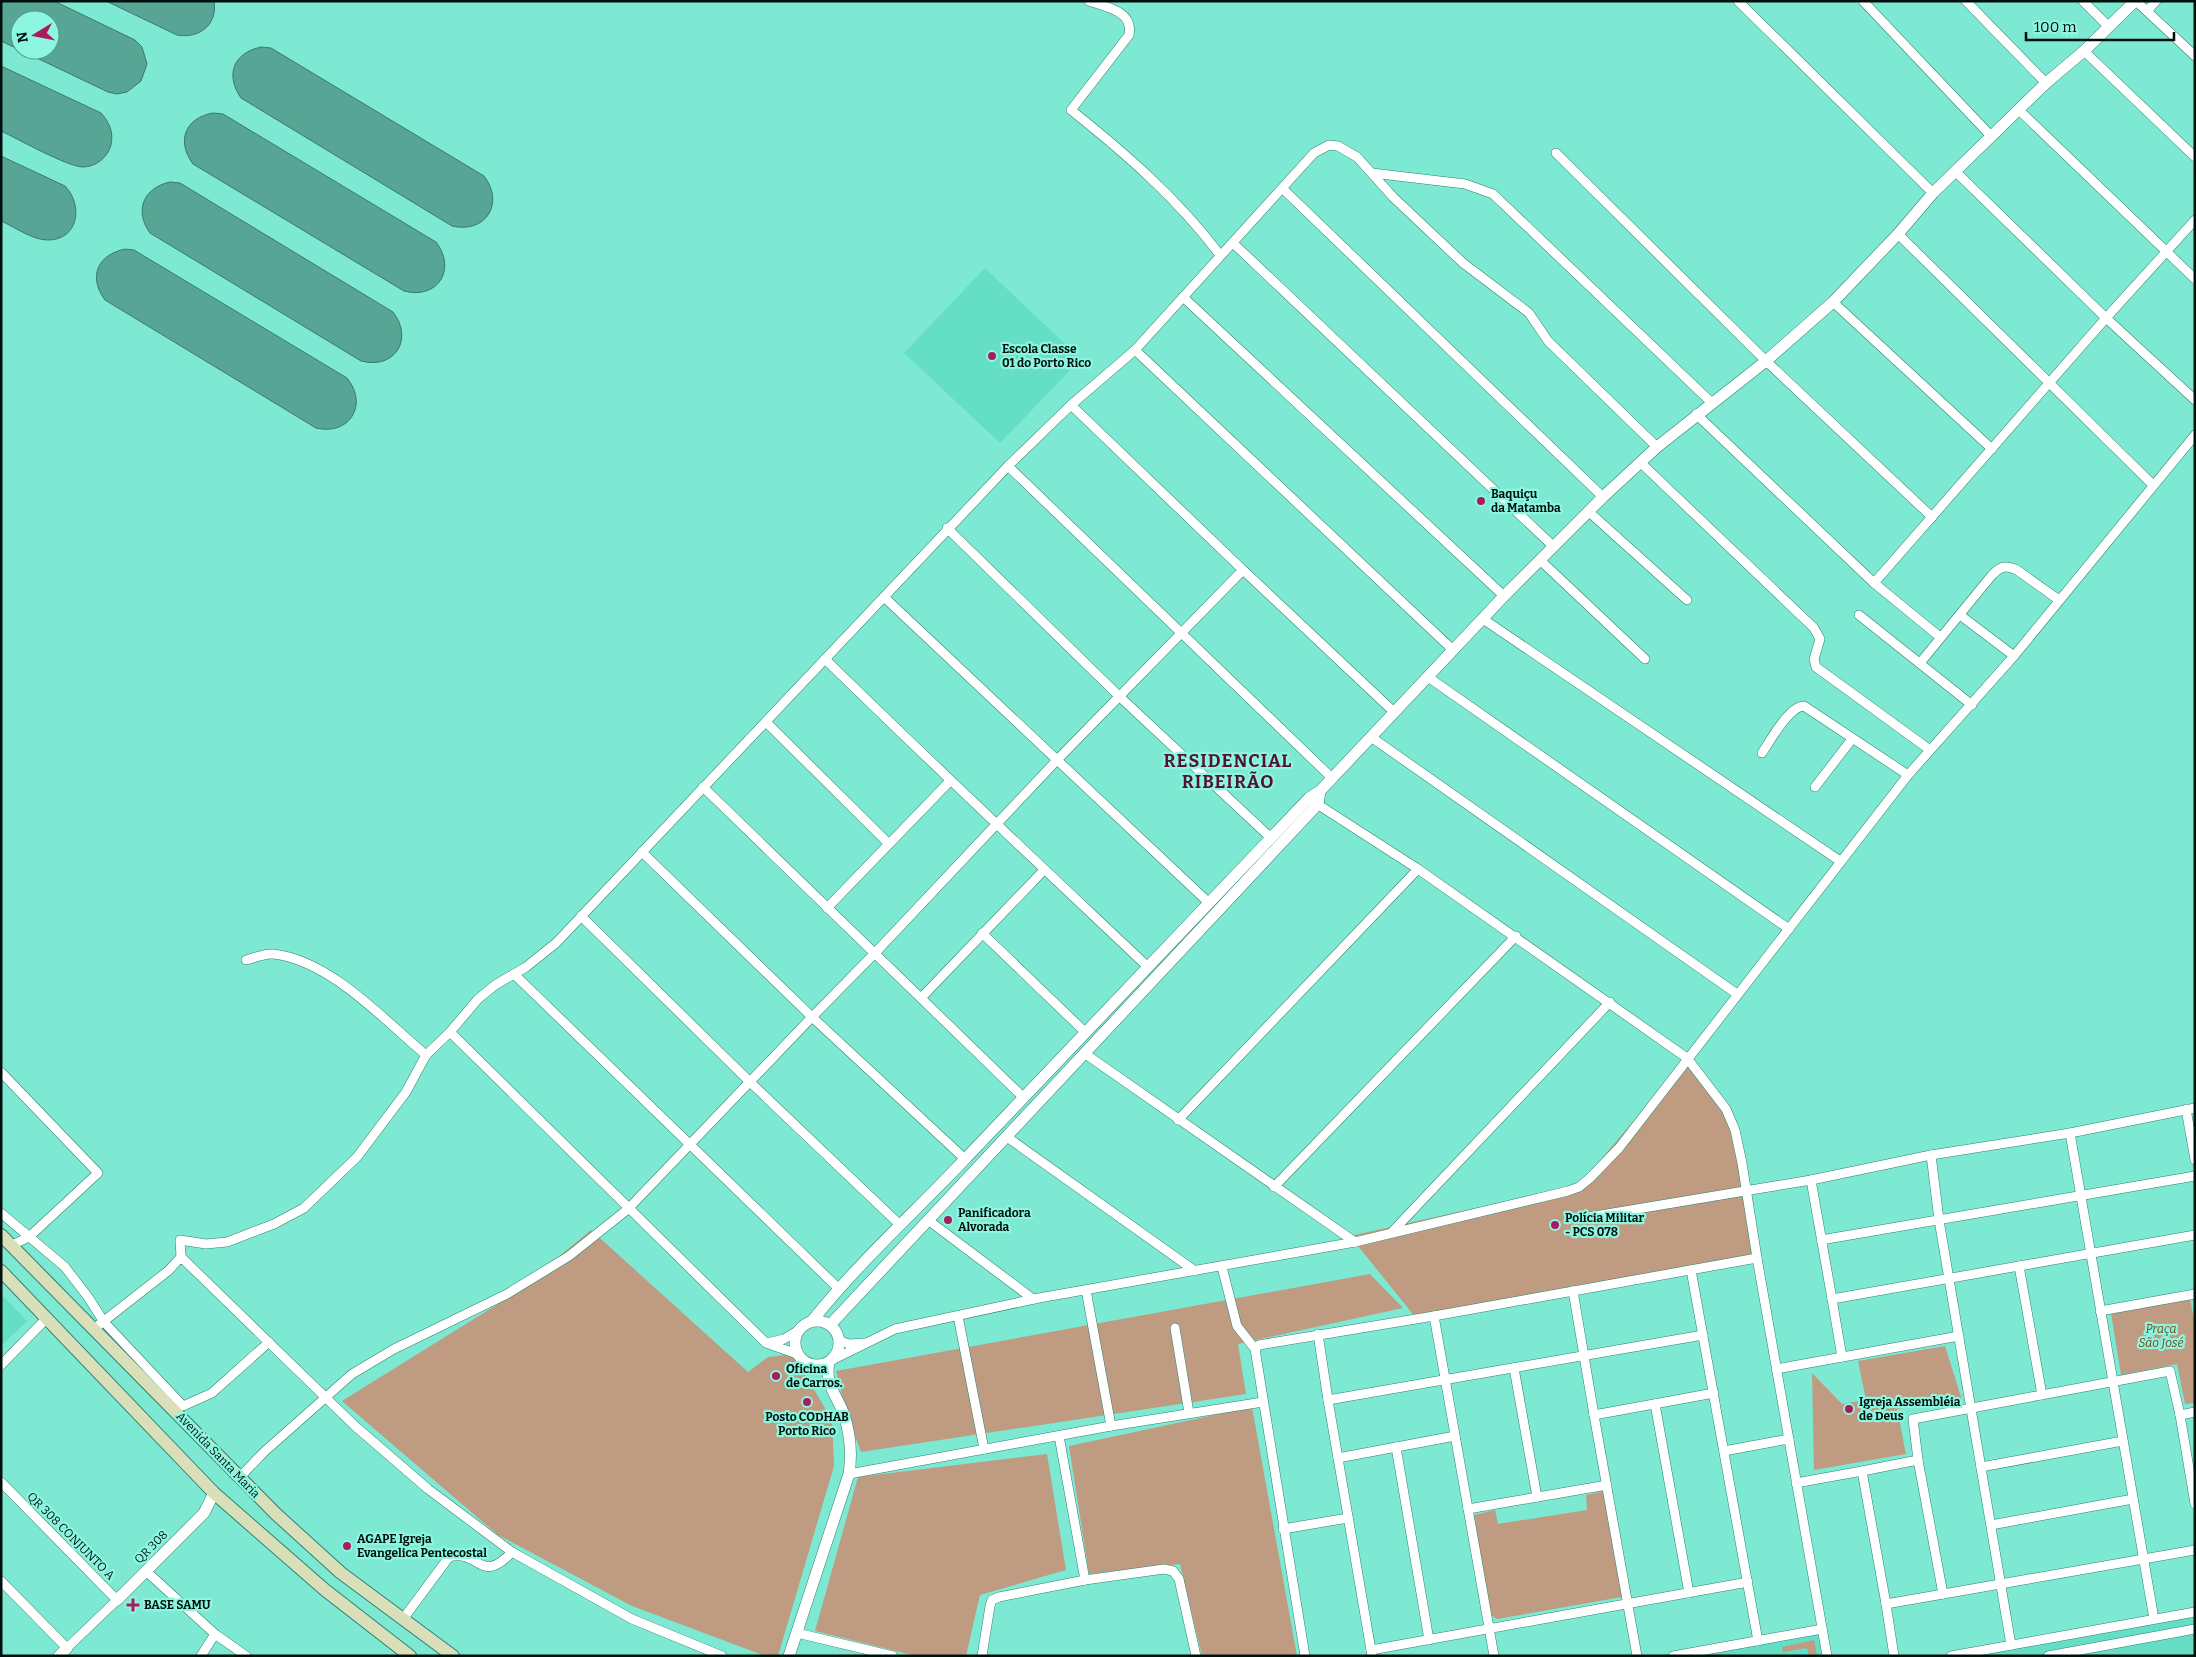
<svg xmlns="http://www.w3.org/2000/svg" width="2196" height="1657" viewBox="0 0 2196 1657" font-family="Bitter,serif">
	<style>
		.built { fill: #65dec6 }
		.green { fill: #bf9b81 }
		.water { fill: #56a595; stroke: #3c796c }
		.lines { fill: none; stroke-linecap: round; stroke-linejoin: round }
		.minor-casing { stroke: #2d8171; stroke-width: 10 }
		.tertiary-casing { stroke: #2d8171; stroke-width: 12 }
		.secondary-casing { stroke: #2d8171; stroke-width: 14 }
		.minor { stroke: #fff; stroke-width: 9 }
		.tertiary { stroke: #fff; stroke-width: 11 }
		.secondary { stroke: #d9dfb8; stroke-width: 12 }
		.poi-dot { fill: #a81b5e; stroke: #8cf6e0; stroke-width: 2 }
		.labels { text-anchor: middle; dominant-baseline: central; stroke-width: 4.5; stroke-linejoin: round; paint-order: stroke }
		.poi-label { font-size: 12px; font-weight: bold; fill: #00110d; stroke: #8cf6e0; text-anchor: start }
		.park-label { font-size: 12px; font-style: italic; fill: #78461a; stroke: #8cf6e0 }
		.street-label { font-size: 12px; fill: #00110d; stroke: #8cf6e0 }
		.district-label { font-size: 18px; font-weight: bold; letter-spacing: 1px; fill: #53122e; stroke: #8cf6e0 }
	</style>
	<rect width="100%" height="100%" fill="#7ee9d3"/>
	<g class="built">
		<polygon points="985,268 1081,359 1000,443 904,353"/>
		<polygon points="1,1294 27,1321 1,1346"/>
		<polygon points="2195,1613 2195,1656 1957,1656"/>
		<polygon points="1822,1629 1826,1656 1673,1656"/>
	</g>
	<g class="green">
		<polygon points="1687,1058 1722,1105 1734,1131 1757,1258 1416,1318 1350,1236 1579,1185"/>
		<polygon points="591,1230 748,1372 768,1357 793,1354 832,1420 834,1466 778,1656 765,1656 632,1606 498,1535 342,1401 511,1296"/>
		<polygon points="1370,1274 1403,1308 1238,1344 1246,1394 861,1452 846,1412 836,1371"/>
		<polygon points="2190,1299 2195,1324 2195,1403 2185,1404 2177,1364 2121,1375 2111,1313"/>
		<polygon points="1945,1346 1962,1400 1897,1409 1906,1454 1814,1470 1812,1373 1842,1404 1866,1400 1858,1361"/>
		<polygon points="1252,1407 1297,1656 1202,1656 1180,1564 1089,1574 1069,1446"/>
		<polygon points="1047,1454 1066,1570 980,1595 966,1656 916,1656 815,1631 858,1477"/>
		<polygon points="1604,1491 1622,1597 1497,1619 1491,1615 1474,1515 1495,1510 1498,1524 1587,1510 1586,1495"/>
		<polygon points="1814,1640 1817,1656 1809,1656 1807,1648 1783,1652 1782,1647"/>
	</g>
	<g class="water">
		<polygon points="1,1 54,1 135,40 142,47 147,64 141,81 127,92 117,94 108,92 20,50 50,50 50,20 20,20 20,50 1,41"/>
		<path d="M106,1H214C218,25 199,39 177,35Z"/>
		<path d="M261,47L271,48L484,176C505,203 486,234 452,226L241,98C225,75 233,53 261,47Z"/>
		<path d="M1,66L101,113C109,122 114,132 111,145C108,157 96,167 83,167C68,167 18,139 1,131Z"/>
		<path d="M213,113L223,114L436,242C457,269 438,300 404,291L193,164C176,141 185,118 213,113Z"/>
		<path d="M1,156L65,186C84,206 78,240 48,240C32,240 15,227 1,221Z"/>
		<path d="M170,182L180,183L393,312C414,339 395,370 361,361L150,233C134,211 143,188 170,182Z"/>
		<path d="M125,249L134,250L347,378C369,405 349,436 316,428L105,300C88,277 97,255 125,249Z"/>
	</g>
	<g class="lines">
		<defs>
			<g id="minor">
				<path d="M1089,1C1106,7 1134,11 1129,35L1071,110C1125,153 1178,199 1220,255"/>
				<polyline points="1738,1 1933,193"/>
				<polyline points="1863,1 1991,136"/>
				<polyline points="1966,1 2046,83"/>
				<polyline points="2083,1 2109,27"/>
				<polyline points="2136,1 2195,56"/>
				<polyline points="2147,11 2156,1"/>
				<polyline points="2084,51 2195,157"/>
				<polyline points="2019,110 2195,279"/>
				<polyline points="1556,153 1766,361 1932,517"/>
				<polyline points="1955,171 2106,318 2195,400"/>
				<polyline points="1372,173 1465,184 1493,194 1712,403"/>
				<polyline points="1283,189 1603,497"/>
				<polyline points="1898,234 2153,485"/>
				<polyline points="1233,243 1553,546"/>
				<polyline points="1183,297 1504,596"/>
				<polyline points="1833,302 1992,449"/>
				<polyline points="1135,350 1453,650"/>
				<polyline points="1696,414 1874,583 2106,318 2195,220"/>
				<polyline points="1641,463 1814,628 1820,639 1814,659 1816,667 1930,750"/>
				<polyline points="1008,466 1332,778"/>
				<polyline points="1588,511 1687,600"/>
				<polyline points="947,528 1120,697 1271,838"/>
				<polyline points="1540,560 1645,659"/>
				<polyline points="1243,570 1394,712"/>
				<polyline points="1874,583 1940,637"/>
				<polyline points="884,597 1208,902"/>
				<polyline points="1859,615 1972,705"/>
				<polyline points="1960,615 2014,656"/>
				<polyline points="1483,619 1840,861"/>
				<path d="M825,659C931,763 1040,865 1148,967"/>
				<path d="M1920,663L1992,575C2001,566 2005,565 2017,570L2059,600"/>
				<polyline points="1428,677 1789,929"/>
				<polyline points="766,722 888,843"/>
				<polyline points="1371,737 1737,994"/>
				<path d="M1762,753C1770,741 1789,706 1804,706L1908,775"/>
				<polyline points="703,787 1023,1097"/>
				<polyline points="1815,787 1852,739"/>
				<polyline points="1314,802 1418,869 1687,1058 1726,1109 1735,1130 1742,1163 1757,1258 1827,1656"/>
				<polyline points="642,852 812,1017 965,1159"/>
				<polyline points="827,908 950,781"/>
				<polyline points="581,916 750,1082 899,1224"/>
				<polyline points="982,933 1085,1032"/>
				<path d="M246,960C254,958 265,953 273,954C330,960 384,1020 426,1055"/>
				<polyline points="514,974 838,1288"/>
				<polyline points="922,997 1044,870"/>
				<polyline points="450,1032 766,1343 797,1354"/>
				<polyline points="1084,1053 1355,1242"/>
				<polyline points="1,1072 98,1173 29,1237 12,1245"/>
				<polyline points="2186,1109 2195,1160"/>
				<polyline points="1178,1120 1418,869"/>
				<polyline points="2070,1133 2154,1619"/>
				<polyline points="1007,1137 1195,1271"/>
				<polyline points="1931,1155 1939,1220 2011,1645"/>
				<polyline points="1811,1180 1832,1299 2195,1235"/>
				<polyline points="1274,1187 1516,936"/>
				<polyline points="1,1213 65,1267 88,1297 104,1322 183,1406 212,1393 269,1342"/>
				<polyline points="1589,1217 1811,1180 1931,1155 2070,1133 2195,1108"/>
				<polyline points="928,1220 1033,1299"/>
				<polyline points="1392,1232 1610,1002"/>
				<polyline points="1821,1240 2195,1176"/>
				<polyline points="181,1257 180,1240 206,1244 227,1242 274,1224 304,1208 357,1157 406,1092 426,1055 450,1032 478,999 495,985 526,967 556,943 1008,466 1071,405 1135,350 1314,153 1329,145 1338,146 1357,157 1393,197 1463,263 1529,313 1548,341 1657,447"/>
				<polyline points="2019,1266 2042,1395"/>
				<polyline points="1222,1267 1237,1326 1255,1349 1305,1656"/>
				<polyline points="1691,1270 1758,1641"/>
				<polyline points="1086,1290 1111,1426"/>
				<polyline points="1573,1291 1594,1415 1714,1393"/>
				<polyline points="1832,1299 1842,1357"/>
				<polyline points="2100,1311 2195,1294"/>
				<polyline points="958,1316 984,1449"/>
				<polyline points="1434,1316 1494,1656"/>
				<polyline points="95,1328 168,1271 181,1257 355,1426 428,1489 512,1552 632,1619 722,1656"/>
				<polyline points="1175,1328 1189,1413"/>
				<polyline points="1318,1334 1328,1400 1703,1335"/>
				<polyline points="840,1341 849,1344 865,1343"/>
				<polyline points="767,1343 784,1339 799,1330"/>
				<polyline points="1255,1349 1259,1345 1434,1316 1757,1258"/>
				<polyline points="832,1360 895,1329 1039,1298 1355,1242 1568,1191 1579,1187 1590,1178 1619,1148 1908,775 2014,656 2195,435"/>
				<polyline points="1,1365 47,1318"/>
				<polyline points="1514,1368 1537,1497"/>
				<polyline points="1776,1369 1959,1336"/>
				<polyline points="1328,1400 1372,1656"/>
				<polyline points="1655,1404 1689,1593"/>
				<polyline points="2195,1412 2180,1415 2195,1504"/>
				<polyline points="1594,1415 1637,1656"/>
				<polyline points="1059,1436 1085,1580"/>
				<polyline points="1396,1447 1429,1640"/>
				<polyline points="1724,1451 1789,1439"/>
				<polyline points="1338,1458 1455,1436"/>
				<polyline points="1918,1460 1943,1594"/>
				<polyline points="1981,1467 2123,1441"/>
				<polyline points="1862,1471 1918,1460 1913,1419 2170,1371 2180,1415"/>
				<polyline points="849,1474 1111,1426 1263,1402"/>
				<polyline points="239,1478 264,1452 352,1374 394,1349 507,1294 569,1256 628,1209 812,1017 875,953 1058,759 1243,570 1071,405"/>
				<polyline points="1,1482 117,1600 67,1648 1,1581"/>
				<polyline points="1796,1483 1862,1471 1886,1604"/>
				<polyline points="1468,1509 1607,1485"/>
				<polyline points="1991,1525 2133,1499"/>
				<polyline points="1283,1529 1348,1518"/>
				<polyline points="147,1572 215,1634 246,1656"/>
				<path d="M403,1619L449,1557C480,1549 480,1586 512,1552"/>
				<polyline points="797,1633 893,1656"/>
				<polyline points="1371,1650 1748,1582"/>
				<polyline points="201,1656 215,1634"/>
				<polyline points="982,1656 990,1606 992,1600 999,1597 1085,1580 1164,1569 1173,1571 1179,1579 1196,1656"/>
				<polyline points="1673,1656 1822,1629"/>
				<polyline points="1894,1656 1886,1604 2195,1550"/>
				<polyline points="1951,1656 2195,1612"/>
				<polyline points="2048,1656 2195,1629"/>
			</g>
			<g id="tertiary">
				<circle cx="817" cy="1343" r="22"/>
				<path d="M812,1321C859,1262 915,1212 967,1157C1081,1037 1195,917 1309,798L1320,791L1504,596L1603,497L1657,447L1766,361L1833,302L1898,234L1933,193L2046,83L2084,51L2135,1"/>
				<polyline points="830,1325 1318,804 1320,791"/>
				<polyline points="117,1600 204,1513 214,1493"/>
				<polyline points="59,1656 67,1648"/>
				<path d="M789,1656L849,1474C852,1454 850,1433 844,1415C838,1397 824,1383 829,1363"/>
			</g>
			<g id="secondary">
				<polyline points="1,1235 276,1514 341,1573 453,1656"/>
				<polyline points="1,1271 214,1493 325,1590 410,1656"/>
			</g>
		</defs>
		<use href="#minor" class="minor-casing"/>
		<use href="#tertiary" class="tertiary-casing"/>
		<use href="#secondary" class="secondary-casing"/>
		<use href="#minor" class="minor"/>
		<use href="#tertiary" class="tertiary"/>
		<use href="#secondary" class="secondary"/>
	</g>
	<g class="poi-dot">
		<circle cx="992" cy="356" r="5"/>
		<circle cx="1481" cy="501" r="5"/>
		<circle cx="948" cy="1220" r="5"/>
		<circle cx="1555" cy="1225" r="5"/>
		<circle cx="776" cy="1376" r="5"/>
		<circle cx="807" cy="1402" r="5"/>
		<circle cx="1849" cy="1409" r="5"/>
		<circle cx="347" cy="1546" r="5"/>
		<path d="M130.5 1597.5h5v5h5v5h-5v5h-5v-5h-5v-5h5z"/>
	</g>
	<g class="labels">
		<g class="poi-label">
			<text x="1002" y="349">Escola Classe<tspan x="1002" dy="14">01 do Porto Rico</tspan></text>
			<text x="1491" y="494">Baquiçu<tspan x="1491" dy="14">da Matamba</tspan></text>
			<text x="958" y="1213">Panificadora<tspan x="958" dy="14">Alvorada</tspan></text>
			<text x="1565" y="1218">Polícia Militar<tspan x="1565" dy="14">- PCS 078</tspan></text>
			<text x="786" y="1369">Oficina<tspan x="786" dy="14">de Carros.</tspan></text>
			<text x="1859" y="1402">Igreja Assembléia<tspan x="1859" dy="14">de Deus</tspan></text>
			<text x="807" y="1417" text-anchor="middle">Posto CODHAB<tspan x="807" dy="14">Porto Rico</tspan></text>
			<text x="357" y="1539">AGAPE Igreja<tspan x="357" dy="14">Evangelica Pentecostal</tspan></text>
			<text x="144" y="1605">BASE SAMU</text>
		</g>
		<g class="park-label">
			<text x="2161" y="1329">Praça<tspan x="2161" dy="14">São José</tspan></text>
		</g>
		<g class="street-label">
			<text transform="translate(218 1455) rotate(46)">Avenida Santa Maria</text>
			<text transform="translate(71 1536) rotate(45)">QR 308 CONJUNTO A</text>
			<text transform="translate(151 1547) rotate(-45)">QR 308</text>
		</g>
		<g class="district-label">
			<text x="1228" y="761">RESIDENCIAL<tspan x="1228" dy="21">RIBEIRÃO</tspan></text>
		</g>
	</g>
	<rect width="2196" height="1657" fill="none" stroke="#00110d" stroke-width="5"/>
	<g transform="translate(35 35) rotate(260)"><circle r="24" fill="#8cf6e0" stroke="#549a8c"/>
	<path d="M0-4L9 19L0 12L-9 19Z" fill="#a81b5e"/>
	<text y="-8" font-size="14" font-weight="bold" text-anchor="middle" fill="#00110d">N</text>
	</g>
	<path d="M2026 32v8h148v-8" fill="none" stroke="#00110d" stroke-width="2.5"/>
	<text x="2034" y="32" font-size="15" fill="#00110d" stroke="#8cf6e0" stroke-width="4" paint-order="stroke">100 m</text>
</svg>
